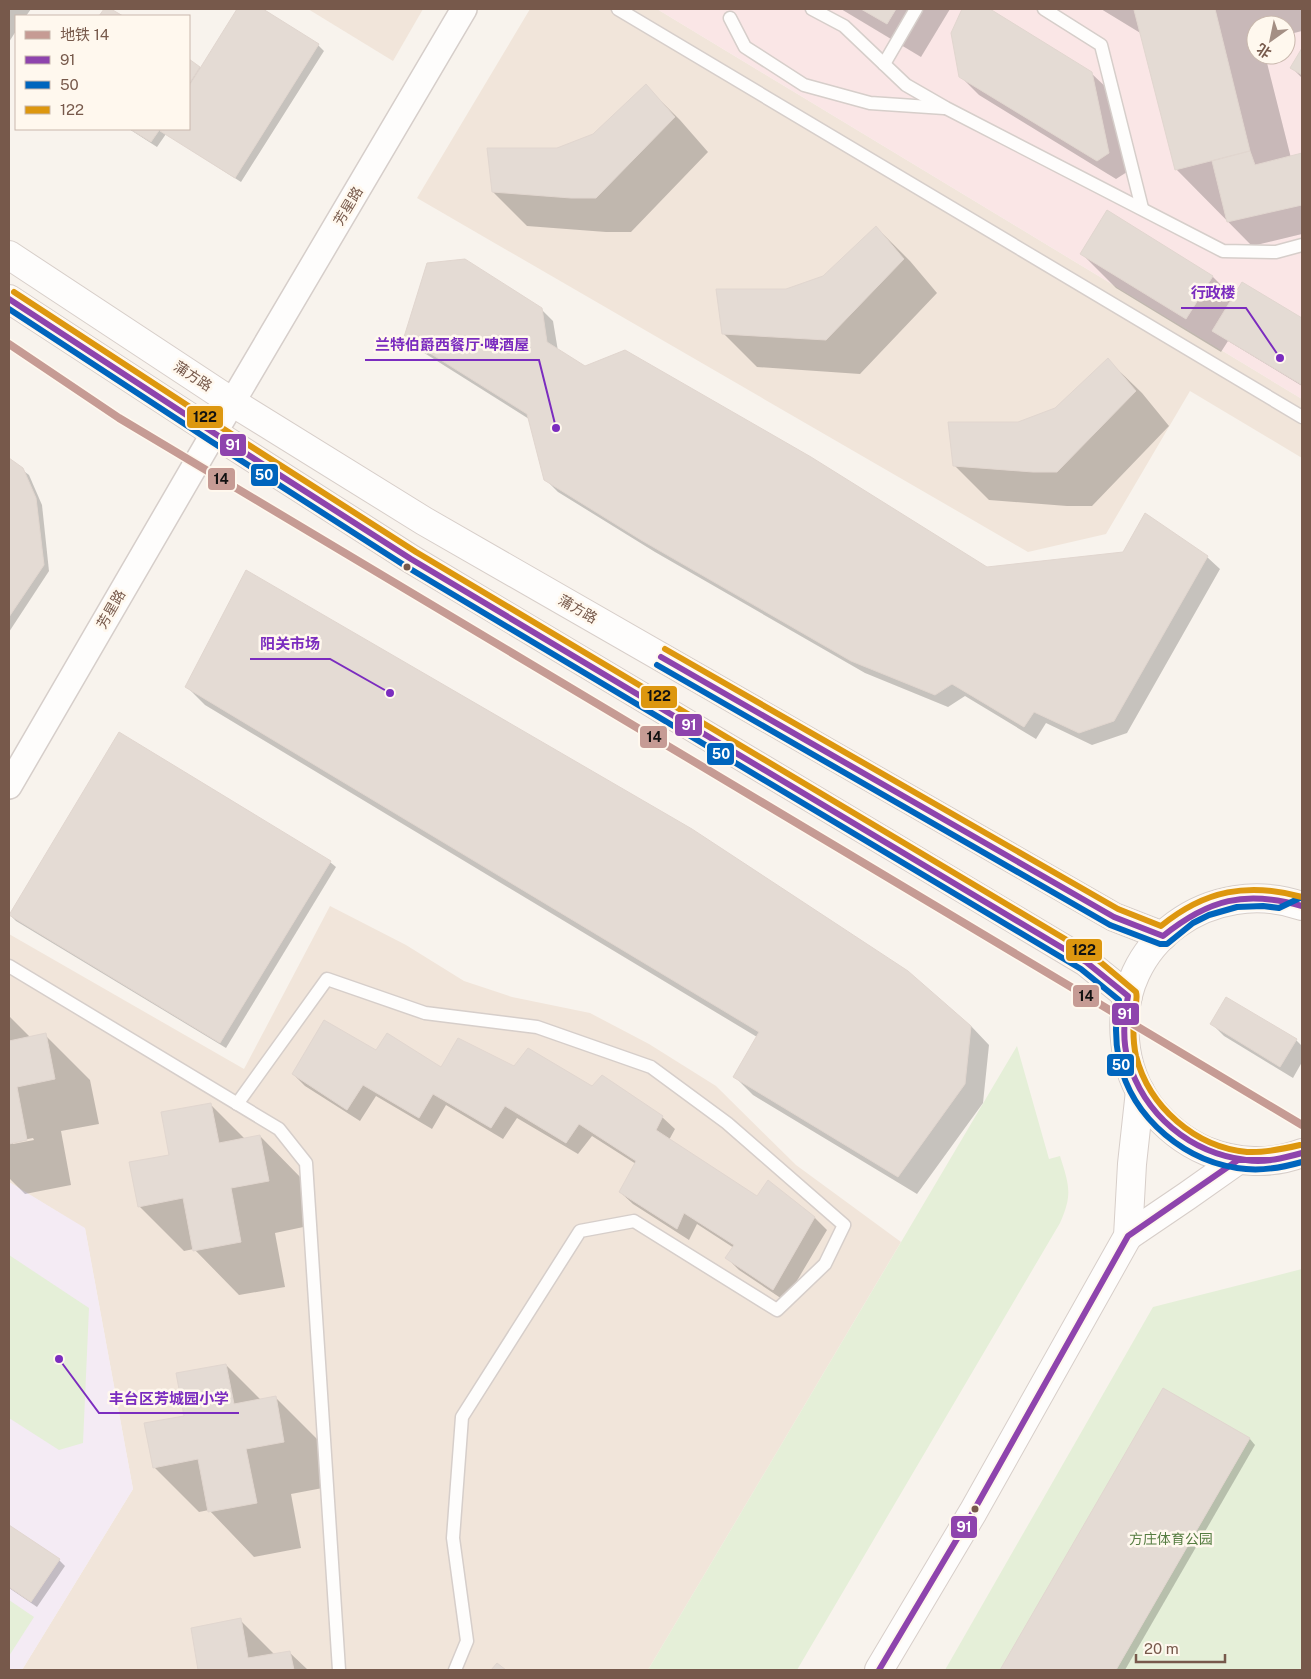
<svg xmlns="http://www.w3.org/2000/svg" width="1311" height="1679" viewBox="0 0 1311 1679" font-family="'Public Sans','Noto Sans SC',sans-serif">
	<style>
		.residential { fill: #f1e5da }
		.education { fill: #f4ebf4 }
		.medical { fill: #fae6e6; fill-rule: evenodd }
		.green { fill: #e5efd8 }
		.shadow { fill: #0003; fill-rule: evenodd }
		.building { fill: #e4dbd4; stroke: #e1d6cf }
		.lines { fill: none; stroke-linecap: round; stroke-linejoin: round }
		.lane-casing { stroke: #d6ceca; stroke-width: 15 }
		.street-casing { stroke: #d6ceca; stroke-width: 28 }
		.secondary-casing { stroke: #d7cec9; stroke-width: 30 }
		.lane { stroke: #fefdfc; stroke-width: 12 }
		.street { stroke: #fefdfc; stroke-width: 25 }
		.secondary { stroke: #fefdfc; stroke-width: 28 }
		.bus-1-casing { stroke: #fff8ee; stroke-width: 10 }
		.bus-2-casing { stroke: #fff8ee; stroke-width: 10 }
		.bus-3-casing { stroke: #fff8ee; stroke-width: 10 }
		.bus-1 { stroke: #8e44ad; stroke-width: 6 }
		.bus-2 { stroke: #0065bd; stroke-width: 6 }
		.bus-3 { stroke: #dd970f; stroke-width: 6 }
		.metro-1-casing { stroke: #fff8ee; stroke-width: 11 }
		.metro-1 { stroke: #c69b94; stroke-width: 8 }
		.bus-dot { fill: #77594b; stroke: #fff8ee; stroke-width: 2 }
		.labels { text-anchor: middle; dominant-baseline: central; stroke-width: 5; stroke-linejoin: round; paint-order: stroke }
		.street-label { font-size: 14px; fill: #77594b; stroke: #fff8ee }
		.park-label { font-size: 14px; fill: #567d42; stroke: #fff8ee }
		.leader { fill: none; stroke: #7b2cbf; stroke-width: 2 }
		.callout-dot { fill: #7b2cbf; stroke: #fff8ee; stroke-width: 2 }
		.callout-label { font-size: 15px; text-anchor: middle; font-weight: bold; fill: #7b2cbf; stroke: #fff8ee; stroke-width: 5; stroke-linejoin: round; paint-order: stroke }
		.line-badge { stroke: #fff8ee; stroke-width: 2 }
		.badge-label { font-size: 14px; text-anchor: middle; font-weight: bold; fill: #fff }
		.pale-badge-label { font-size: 14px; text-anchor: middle; font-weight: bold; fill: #111 }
	</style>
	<rect width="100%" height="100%" fill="#f8f3ed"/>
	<g class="residential">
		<polygon points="308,9 423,9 393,61"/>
		<polygon points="530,9 657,9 1302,399 1302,458 1190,391 1106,534 1028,552 417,198"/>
		<polygon points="330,906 406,945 464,981 512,997 590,1013 649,1044 716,1086 796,1165 901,1242 648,1670 22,1670 133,1489 85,1229 9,1182 9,934 244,1069"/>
	</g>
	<polygon class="education" points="9,1182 85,1228 133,1489 22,1670 9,1670"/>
	<path class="medical" d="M657,9H1302V399ZM1256,25H1286V55H1256Z"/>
	<g class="green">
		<path d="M1017,1046L1049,1159L1060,1156C1069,1185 1073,1194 1060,1223L797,1670H648Z"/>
		<polygon points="9,1255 89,1308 83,1443 59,1450 9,1418"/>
		<polygon points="1302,1269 1302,1670 945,1670 1153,1307"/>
		<polygon points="9,1600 34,1617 9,1656"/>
	</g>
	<g class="shadow">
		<polygon points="9,9 31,9 26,16 16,16 16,31 9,42"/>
		<polygon points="239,9 261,9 318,45 324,51 241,182 166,134 157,147 129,129 189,129 189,61 201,68"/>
		<polygon points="841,9 950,9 921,57"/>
		<polygon points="964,9 988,9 1091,73 1110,91 1127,172 1116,179 979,95 960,76 952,33"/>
		<polygon points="1101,9 1302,9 1302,31 1286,35 1286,25 1256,25 1256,55 1265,55 1291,158 1302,156 1302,234 1252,246 1176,169 1142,34"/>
		<polygon points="1302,50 1302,78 1292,68"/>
		<polygon points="646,86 680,120 708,152 631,232 606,232 527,226 493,192 557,149 594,136"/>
		<polygon points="876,227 910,261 937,293 860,374 757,367 723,333 786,290 823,277"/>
		<polygon points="1082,254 1213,277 1234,298 1242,284 1302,319 1302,386 1228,341 1221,352 1116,288"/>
		<polygon points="541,309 553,321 558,351 585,367 986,569 1124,553 1146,515 1207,557 1220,569 1127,733 1092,745 1046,723 1036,739 965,696 948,707 865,673 655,552 558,492 545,479 529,419 418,349 406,337"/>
		<polygon points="1108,360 1142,393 1169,426 1092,506 1067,506 989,500 955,466 1055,409"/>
		<polygon points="9,460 29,475 42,505 49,571 9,632"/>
		<polygon points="187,687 971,1026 989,1045 983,1103 917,1194 753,1095 734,1076 757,1037 205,705"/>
		<polygon points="330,862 336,867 226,1048 16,921 10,915"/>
		<path d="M9,1016L31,1038L45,1035L90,1080L99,1124L61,1131L71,1185L25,1194L9,1178ZM33,1138L34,1140L13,1144V1142Z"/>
		<polygon points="1212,1024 1296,1040 1302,1046 1302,1062 1293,1078 1224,1036"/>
		<polygon points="376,1051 442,1068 515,1067 592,1087 662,1117 675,1129 669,1140 758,1198 769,1182 815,1218 827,1230 785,1301 739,1270 727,1258 734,1248 697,1224 689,1240 633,1204 620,1192 636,1164 592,1136 578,1154 517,1118 503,1139 446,1105 432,1129 376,1096 360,1121 305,1086 293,1074"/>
		<polygon points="210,1104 245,1139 260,1136 304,1181 313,1225 275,1233 285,1287 239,1295 194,1249 184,1251 139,1206 170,1156"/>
		<polygon points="226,1365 261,1400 275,1397 320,1442 328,1487 291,1494 301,1548 254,1557 209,1510 199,1512 154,1467 186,1417"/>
		<polygon points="1164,1390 1250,1439 1255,1445 1125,1670 1001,1670"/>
		<polygon points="9,1526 59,1560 65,1566 37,1607 9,1588"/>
		<polygon points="240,1620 275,1655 289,1652 308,1670 200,1670 192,1629"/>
	</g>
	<g class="building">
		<polygon points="104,9 111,9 123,16 99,16"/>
		<polygon points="237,9 263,9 319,44 235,178 160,131 162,129 189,129 189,86"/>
		<polygon points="861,9 896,9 887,24"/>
		<polygon points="962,9 990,9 1092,72 1109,153 1097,161 959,77 951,33"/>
		<polygon points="1133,9 1215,9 1250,151 1175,170 1134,10"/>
		<polygon points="1302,48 1302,75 1290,68"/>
		<polygon points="189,59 200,67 189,84"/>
		<polygon points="646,84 675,117 596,198 571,198 492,192 487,148 557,148 593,134"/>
		<polygon points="130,129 160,129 151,142"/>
		<polygon points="1250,151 1255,165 1302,153 1302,205 1227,222 1212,161"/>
		<polygon points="1107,210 1213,276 1186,319 1080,254"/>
		<polygon points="876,226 904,259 826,340 722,334 716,289 786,289 823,276"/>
		<polygon points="465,259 542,308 547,342 585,366 625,350 811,457 987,567 1123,552 1145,513 1208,556 1114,721 1079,733 1034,712 1024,727 952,684 935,695 851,661 641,540 544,480 527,414 404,337 427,263"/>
		<polygon points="1242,282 1302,318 1302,385 1212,331"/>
		<polygon points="1108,358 1136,391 1057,472 1033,472 953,466 948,422 1018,422 1055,408"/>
		<polygon points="9,458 23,468 36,498 44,565 9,617"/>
		<polygon points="246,570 692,829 908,971 971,1026 965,1084 898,1177 733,1077 759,1032 185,687"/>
		<polygon points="119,732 331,861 220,1043 9,915"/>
		<polygon points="1226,997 1297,1039 1280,1067 1210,1024"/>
		<polygon points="324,1020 376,1050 387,1033 441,1067 458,1038 514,1066 528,1048 592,1086 602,1075 663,1116 656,1130 757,1196 768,1180 815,1217 773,1290 725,1258 734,1245 684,1213 677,1229 619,1192 636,1161 579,1124 566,1143 505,1106 491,1128 433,1094 419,1118 363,1085 347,1110 292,1074"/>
		<polygon points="46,1033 55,1079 17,1087 27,1140 9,1144 9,1041"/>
		<polygon points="211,1103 219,1143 260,1135 269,1181 231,1188 241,1242 193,1251 183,1198 138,1207 129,1162 169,1155 161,1112"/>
		<polygon points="226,1364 234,1404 276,1396 284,1442 246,1449 257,1503 208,1512 198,1459 153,1468 144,1423 184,1416 176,1373"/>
		<polygon points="1163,1388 1250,1438 1116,1670 1000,1670"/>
		<polygon points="9,1525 60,1559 31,1602 9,1587"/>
		<polygon points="241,1618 248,1658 290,1651 294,1670 198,1670 191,1628"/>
		<polygon points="497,1663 506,1670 491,1670"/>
	</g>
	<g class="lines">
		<defs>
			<g id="lane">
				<polyline points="618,9 1302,417"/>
				<polyline points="812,9 844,26 906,85 946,108 1223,251 1276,252 1302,245"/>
				<polyline points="1044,9 1101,45 1142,208"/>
				<polyline points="730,18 745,47 804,85 870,103 944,108"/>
				<polyline points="884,64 916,9"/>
				<polyline points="9,966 279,1129 306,1163 339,1670"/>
				<polyline points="237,1104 327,979 425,1013 537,1027 651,1067 727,1123 844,1225 825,1264 777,1310 634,1221 580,1231 462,1417 453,1538 467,1641 455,1670"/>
			</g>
			<polyline id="street" points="9,786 214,433 464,9"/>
			<g id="secondary">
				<polyline points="9,255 232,402 424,521 1114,917 1163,936"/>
				<polyline points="9,299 214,433 411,559 1086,962 1128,996"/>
				<path d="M1302,906C1212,875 1115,942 1125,1040C1127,1064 1135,1087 1150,1107C1165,1126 1183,1141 1206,1151C1236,1163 1271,1165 1302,1153"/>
				<polyline points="1128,1236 1187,1196 1238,1160"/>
				<polyline points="879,1670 973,1512 1128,1236 1132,1164 1140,1091"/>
			</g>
		</defs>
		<use href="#lane" class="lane-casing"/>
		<use href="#street" class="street-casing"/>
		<use href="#secondary" class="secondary-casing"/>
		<use href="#lane" class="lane"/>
		<use href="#street" class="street"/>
		<use href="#secondary" class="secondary"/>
		<defs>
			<g id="bus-1">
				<path d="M9,299L214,433L411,559L1086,962L1128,996C1124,1017 1122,1040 1128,1060C1144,1115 1190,1153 1246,1160C1265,1163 1284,1158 1302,1153"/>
				<path d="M661,657L1114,917L1163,936C1209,899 1245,890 1302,906"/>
				<polyline points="879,1670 973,1512 1128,1236 1238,1160 1268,1160"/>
			</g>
			<g id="bus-2">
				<path d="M9,309L209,440L407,567L1081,969L1119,1000C1115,1020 1115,1040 1119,1060C1132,1119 1187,1164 1246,1169C1265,1171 1284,1167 1302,1162"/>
				<polyline points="657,665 1110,925 1160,944 1167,944 1193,923 1209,915 1237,907 1263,906 1279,908 1302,897"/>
			</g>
			<g id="bus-3">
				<path d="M14,292L219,426L416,552L1092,955L1136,992C1138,999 1135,1007 1134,1014C1133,1028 1133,1043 1136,1056C1149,1107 1195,1147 1247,1152C1265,1153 1283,1149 1300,1145"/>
				<path d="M665,649L1118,909L1161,926C1205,890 1248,882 1302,897"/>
			</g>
		</defs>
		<use href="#bus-1" class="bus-1-casing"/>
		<use href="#bus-2" class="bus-2-casing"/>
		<use href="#bus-3" class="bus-3-casing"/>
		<use href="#bus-1" class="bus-1"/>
		<use href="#bus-2" class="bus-2"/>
		<use href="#bus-3" class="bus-3"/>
		<defs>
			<polyline id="metro-1" points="9,344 119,418 1302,1125"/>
		</defs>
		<use href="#metro-1" class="metro-1-casing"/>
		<use href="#metro-1" class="metro-1"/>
	</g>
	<g class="bus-dot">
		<circle cx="407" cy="567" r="4.5"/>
		<circle cx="975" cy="1509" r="4.5"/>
	</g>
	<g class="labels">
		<g class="street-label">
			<text transform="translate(348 206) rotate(-59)">芳星路</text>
			<text transform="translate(193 376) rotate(33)">蒲方路</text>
			<text transform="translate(111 609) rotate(-60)">芳星路</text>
			<text transform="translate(578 609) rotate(30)">蒲方路</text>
		</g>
		<g class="park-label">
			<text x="1171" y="1539">方庄体育公园</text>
		</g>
	</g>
	<path class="leader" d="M1280 358L1246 308H1181M556 428L539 360H365M390 693L330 659H250M59 1359L99 1413H239"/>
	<g class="callout-dot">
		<circle cx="1280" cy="358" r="5"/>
		<circle cx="556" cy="428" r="5"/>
		<circle cx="390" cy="693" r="5"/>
		<circle cx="59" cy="1359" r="5"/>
	</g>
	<g class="callout-label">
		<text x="1213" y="298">行政楼</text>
		<text x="452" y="350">兰特伯爵西餐厅·啤酒屋</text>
		<text x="290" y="649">阳关市场</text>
		<text x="169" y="1404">丰台区芳城园小学</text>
	</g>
	<g class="line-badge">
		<rect x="186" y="405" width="38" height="24" rx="5" fill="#dd970f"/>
		<rect x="219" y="433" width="28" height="24" rx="5" fill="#8e44ad"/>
		<rect x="250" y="463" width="29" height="24" rx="5" fill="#0065bd"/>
		<rect x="207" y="467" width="29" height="24" rx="5" fill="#c69b94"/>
		<rect x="640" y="685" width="38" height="24" rx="5" fill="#dd970f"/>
		<rect x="674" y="713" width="29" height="24" rx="5" fill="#8e44ad"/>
		<rect x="639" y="725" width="29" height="24" rx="5" fill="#c69b94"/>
		<rect x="706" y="742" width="29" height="24" rx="5" fill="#0065bd"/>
		<rect x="1065" y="938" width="38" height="24" rx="5" fill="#dd970f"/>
		<rect x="1072" y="984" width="28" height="24" rx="5" fill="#c69b94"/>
		<rect x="1111" y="1002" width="29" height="24" rx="5" fill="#8e44ad"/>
		<rect x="1106" y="1053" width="29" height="24" rx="5" fill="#0065bd"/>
		<rect x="950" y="1515" width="28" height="24" rx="5" fill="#8e44ad"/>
	</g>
	<g class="badge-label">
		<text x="233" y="450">91</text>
		<text x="264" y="480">50</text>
		<text x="689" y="730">91</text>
		<text x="721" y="759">50</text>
		<text x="1125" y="1019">91</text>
		<text x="1121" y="1070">50</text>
		<text x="964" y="1532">91</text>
	</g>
	<g class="pale-badge-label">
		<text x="205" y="422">122</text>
		<text x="221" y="484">14</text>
		<text x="659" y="701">122</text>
		<text x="654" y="742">14</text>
		<text x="1084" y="955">122</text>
		<text x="1086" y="1001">14</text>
	</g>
	<rect width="1311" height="1679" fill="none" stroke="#77594b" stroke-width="20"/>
	<rect x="15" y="15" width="175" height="115" fill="#fff8ee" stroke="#c9b8ad"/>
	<rect x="25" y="31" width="25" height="8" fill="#c69b94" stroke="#c9b8ad"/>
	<text x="60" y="40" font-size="15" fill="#77594b">地铁 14</text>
	<rect x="25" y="56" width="25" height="8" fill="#8e44ad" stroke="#c9b8ad"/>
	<text x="60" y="65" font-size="15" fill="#77594b">91</text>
	<rect x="25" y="81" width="25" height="8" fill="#0065bd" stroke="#c9b8ad"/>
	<text x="60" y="90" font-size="15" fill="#77594b">50</text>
	<rect x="25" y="106" width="25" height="8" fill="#dd970f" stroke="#c9b8ad"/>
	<text x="60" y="115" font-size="15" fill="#77594b">122</text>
	<g transform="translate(1271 40) rotate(213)"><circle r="24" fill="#fff8ee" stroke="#c9b8ad"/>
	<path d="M0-4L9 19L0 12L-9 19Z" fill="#a48f84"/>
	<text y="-8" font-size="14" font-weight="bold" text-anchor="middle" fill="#77594b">北</text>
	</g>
	<path d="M1136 1654v8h89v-8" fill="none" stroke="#77594b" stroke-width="2.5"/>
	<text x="1144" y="1654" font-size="15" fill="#77594b" stroke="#fff8ee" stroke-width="4" paint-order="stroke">20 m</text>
</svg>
